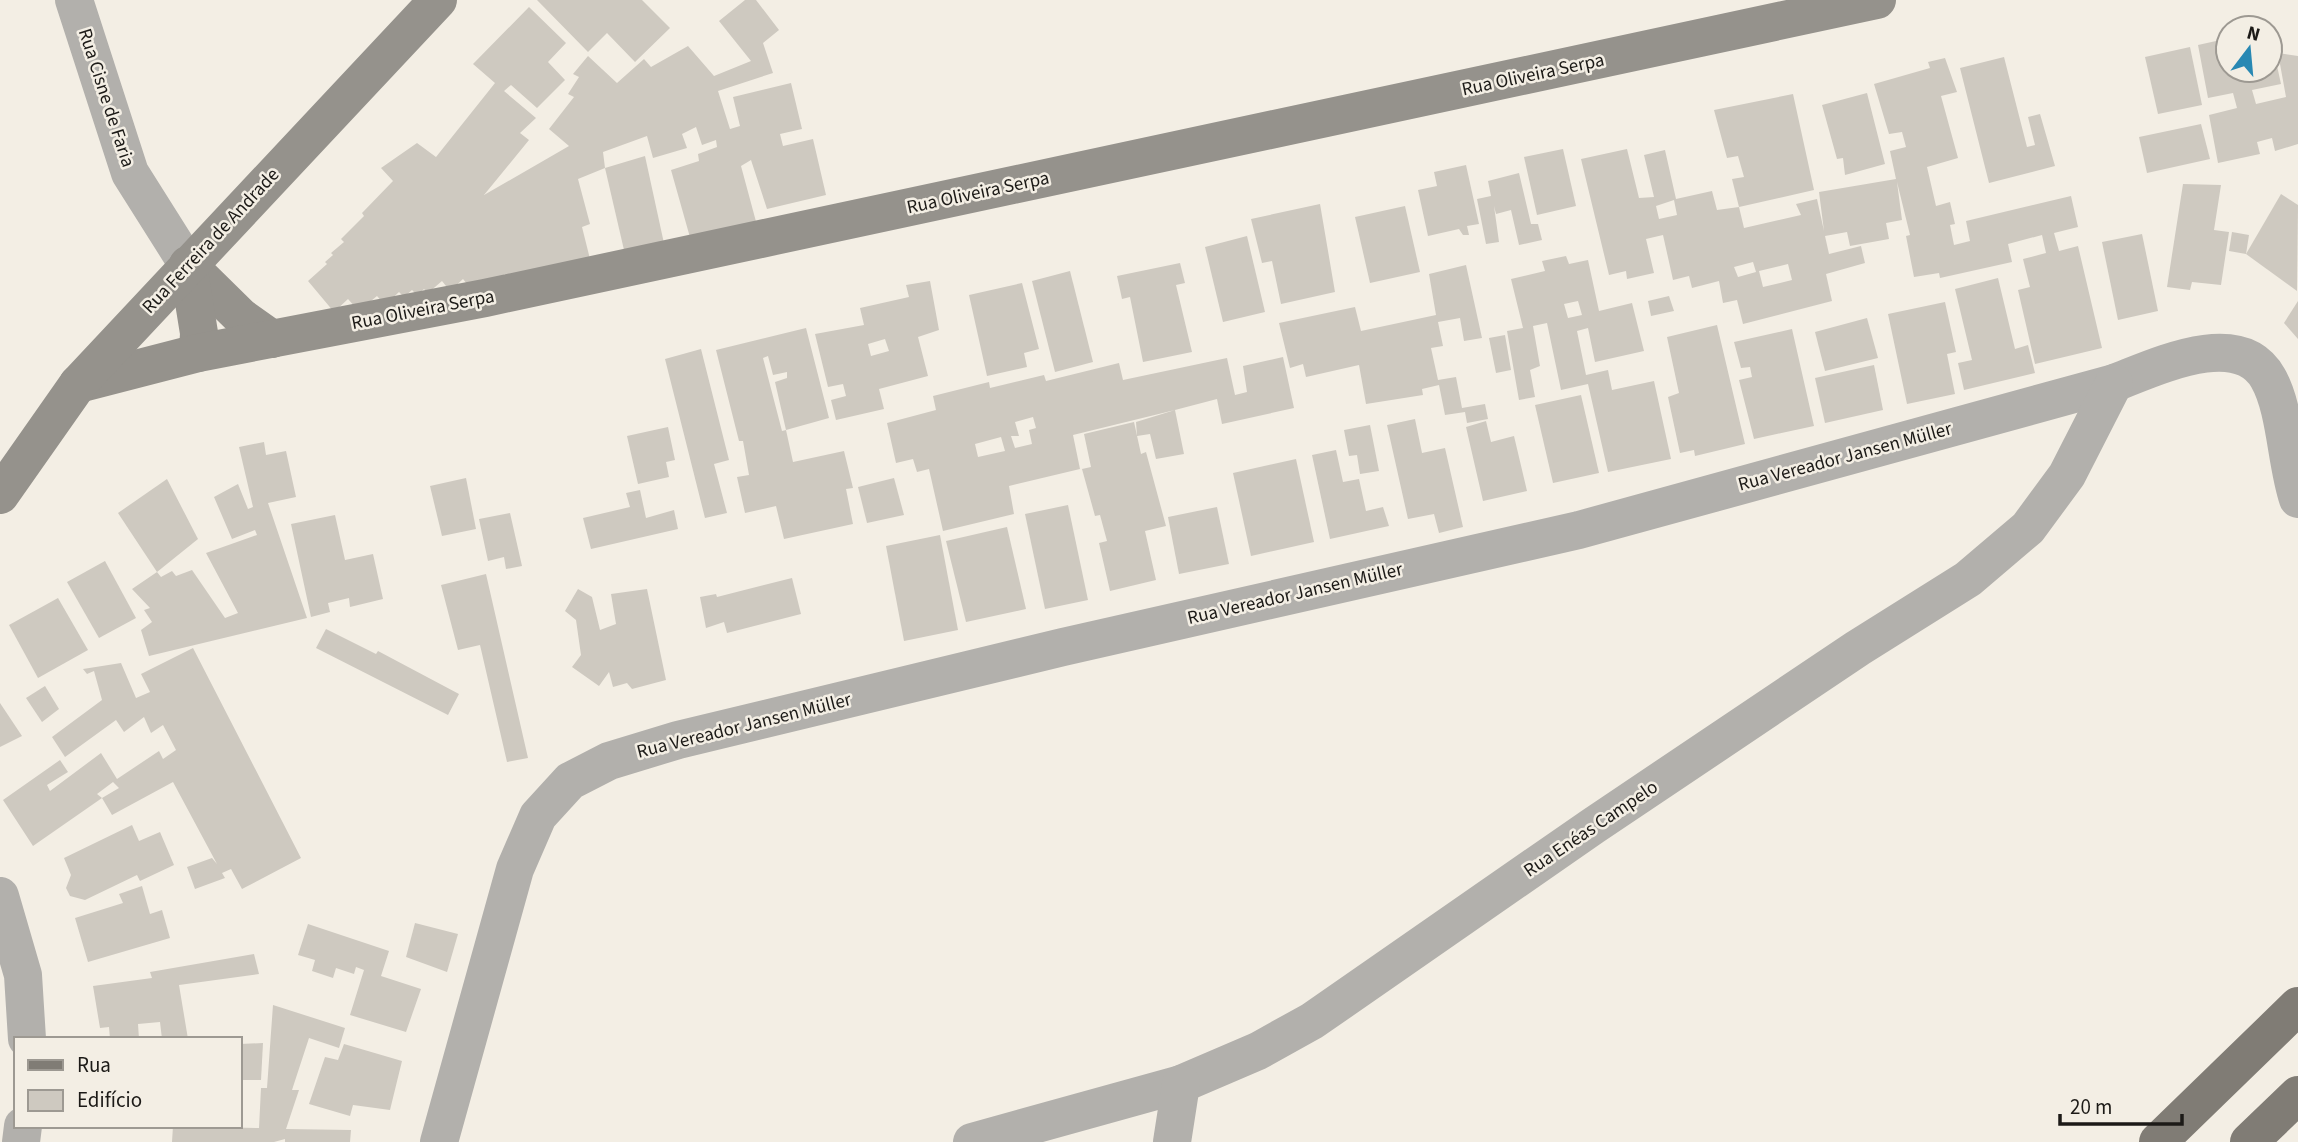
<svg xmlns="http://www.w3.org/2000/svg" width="2298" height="1142" viewBox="0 0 2298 1142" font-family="'Source Sans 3',sans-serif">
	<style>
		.building { fill: #cec9c0; fill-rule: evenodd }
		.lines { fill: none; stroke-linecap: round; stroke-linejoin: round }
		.street { stroke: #b2b0ac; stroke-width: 38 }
		.secondary { stroke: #95928c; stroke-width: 38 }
		.primary { stroke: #807c75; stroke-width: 38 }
		.labels { text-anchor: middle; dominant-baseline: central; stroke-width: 5; stroke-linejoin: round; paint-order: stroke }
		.street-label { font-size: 19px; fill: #1c1a17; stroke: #f3eee4 }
	</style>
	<rect width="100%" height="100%" fill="#f3eee4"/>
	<g class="building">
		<polygon points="537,0 642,0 670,28 635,62 607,33 588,52"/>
		<polygon points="745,0 756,0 779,30 763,43 773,73 718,91 730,129 740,126 733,97 791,83 802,129 780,134 783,146 813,139 826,195 767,209 751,160 741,166 758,229 693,248 671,170 699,161 698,154 717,147 716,140 702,145 696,127 682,134 687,148 653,158 647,136 603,152 605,168 578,179 590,224 582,227 591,263 509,289 505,274 476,295 463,279 450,291 442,281 428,293 424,289 417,295 412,290 404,297 399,292 385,305 377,296 365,306 356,308 348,299 334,312 308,281 327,264 325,262 333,255 331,253 344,242 341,239 364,216 362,213 393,181 381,168 417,143 436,157 495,83 473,64 529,7 566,43 548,62 565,80 537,108 511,85 504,91 536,118 520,133 529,140 484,195 569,146 549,129 574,97 568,94 579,77 573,74 588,56 617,83 644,59 651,67 688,46 714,76 751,61 719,21"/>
		<polygon points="2216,41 2217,48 2228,46 2228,70 2270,70 2270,52 2274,52 2281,84 2252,90 2256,104 2286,97 2278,53 2298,56 2298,144 2275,151 2272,138 2257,142 2260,154 2218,163 2209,115 2237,108 2233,93 2208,98 2198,45"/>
		<polygon points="2190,47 2202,105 2158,114 2145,57"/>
		<polygon points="2004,57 2027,147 2035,145 2028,117 2040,114 2055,166 1989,183 1960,68"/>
		<path d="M1945,58L1957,92L1941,96L1958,158L1927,167L1936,206L1950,202L1955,224L1950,225L1954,245L1970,241L1966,221L2071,196L2078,227L2054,233L2059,251L2078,246L2102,348L2035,364L2018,290L2030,287L2023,259L2046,253L2042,235L2008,244L2012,262L1940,278L1939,273L1914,277L1906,236L1910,235L1897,182L1902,220L1886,223L1889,239L1850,246L1847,232L1825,236L1829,254L1861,246L1865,263L1826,274L1832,301L1743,324L1737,300L1723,303L1719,281L1692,288L1689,276L1673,280L1663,235L1646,239L1654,273L1627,279L1626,271L1609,275L1581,159L1627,149L1639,198L1654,197L1644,155L1665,150L1676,199L1712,191L1717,210L1739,207L1744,228L1801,215L1796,204L1817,199L1824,231L1819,192L1896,179L1890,151L1906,147L1902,132L1889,134L1874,84L1930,68L1928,62ZM1674,200L1677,215L1659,219L1656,206ZM1753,262L1756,272L1738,277L1734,267ZM1788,264L1792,280L1763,287L1759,271Z"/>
		<polygon points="1867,93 1885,164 1845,175 1843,158 1837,159 1822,105"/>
		<polygon points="1793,94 1814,190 1739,207 1732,179 1744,177 1738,156 1727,158 1714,110"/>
		<polygon points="2201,124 2210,159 2147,173 2139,137"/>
		<polygon points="1563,149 1576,206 1537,215 1524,157"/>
		<polygon points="645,156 665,248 624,250 605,168"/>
		<polygon points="1466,165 1479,224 1467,226 1469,235 1463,235 1459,229 1428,236 1418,190 1437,186 1434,172"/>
		<polygon points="1519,173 1531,224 1538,224 1542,240 1519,245 1511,210 1496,214 1494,206 1499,242 1486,244 1477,199 1491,196 1488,181"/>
		<polygon points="2183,184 2221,185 2214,230 2229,232 2221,285 2192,282 2190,290 2167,287"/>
		<polygon points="2281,194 2298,205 2297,291 2246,254"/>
		<polygon points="1320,204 1335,292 1281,304 1272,261 1262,263 1251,219"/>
		<polygon points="1405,206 1420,272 1370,283 1355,217"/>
		<polygon points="2232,232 2249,235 2246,254 2229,251"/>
		<polygon points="2142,234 2158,311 2118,320 2102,242"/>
		<polygon points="1247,236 1265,312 1223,322 1205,247"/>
		<path d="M1566,256L1569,264L1588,260L1599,311L1632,303L1644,351L1595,362L1588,328L1577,331L1586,375L1608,370L1612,390L1654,381L1671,459L1608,472L1588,384L1561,390L1547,323L1533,326L1540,366L1530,370L1535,397L1519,400L1507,331L1523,328L1511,279L1545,271L1542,261ZM1578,301L1582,315L1568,318L1564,304Z"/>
		<polygon points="1180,263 1185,283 1176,285 1192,352 1143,362 1130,297 1122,299 1117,276"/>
		<polygon points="1466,265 1482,338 1464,341 1460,318 1438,322 1443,346 1431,348 1438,380 1456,377 1462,408 1485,404 1488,419 1467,423 1465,412 1445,415 1439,385 1422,389 1423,395 1366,404 1359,365 1306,377 1303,364 1290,368 1279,323 1355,307 1361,331 1436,315 1429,274"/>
		<polygon points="1070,271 1093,362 1055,372 1032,281"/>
		<polygon points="1998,278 2015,349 2028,345 2035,373 1964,390 1958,363 1972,360 1955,289"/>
		<path d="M930,281L939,330L918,337L928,376L879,389L884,409L836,420L831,400L846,396L843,384L828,387L815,334L864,325L860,308L909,297L906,285ZM885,339L889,351L871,356L868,344Z"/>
		<polygon points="1022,283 1039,349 1024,353 1027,367 987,376 969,295"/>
		<polygon points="1669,296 1674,311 1651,316 1648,301"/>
		<polygon points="2298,301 2298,339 2284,323"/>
		<polygon points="1945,302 1956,352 1947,354 1955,394 1907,404 1888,314"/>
		<polygon points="1867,318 1878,358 1825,371 1815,332"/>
		<polygon points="1717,325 1745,444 1695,456 1694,450 1680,453 1668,397 1679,393 1667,337"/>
		<path d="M806,328L829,418L786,430L793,462L844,451L853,488L846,489L853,524L784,539L776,506L745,513L737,477L749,475L743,441H739L716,350ZM768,356L773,375L787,372V378L775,382L786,430L782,431L763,358Z"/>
		<polygon points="1792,329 1814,426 1754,439 1739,380 1752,377 1750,367 1741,368 1734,342"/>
		<polygon points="1505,335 1511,370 1496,373 1489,338"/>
		<polygon points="701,349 729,460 714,464 727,513 705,518 665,359"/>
		<path d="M1283,357L1294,408L1222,424L1217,399L1175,410L1184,454L1156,459L1150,434L1137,436L1136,422L1175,410L1073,435L1080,469L1009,486L1014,514L943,531L929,469L917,472L913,459L896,463L887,423L936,410L933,396L989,382L990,388L1044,375L1046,381L1119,363L1123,380L1227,358L1235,395L1247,392L1243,366ZM1033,417L1036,428L1029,430L1032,444L1015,448L1011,436H1019L1015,422ZM1001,437L1005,451L978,457L975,444Z"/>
		<polygon points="1874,365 1883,410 1825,423 1815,378"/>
		<polygon points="1581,395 1599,473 1553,483 1535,405"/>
		<polygon points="1415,419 1422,453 1445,448 1463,527 1439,533 1434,514 1408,519 1387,425"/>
		<polygon points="1486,421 1491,442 1514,436 1527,491 1483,501 1466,427"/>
		<polygon points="1134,422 1141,454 1146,452 1166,526 1145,531 1156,580 1110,591 1099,543 1107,541 1100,515 1095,516 1082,469 1091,467 1084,434"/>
		<polygon points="1370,425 1379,471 1360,474 1357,455 1349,456 1344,430"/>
		<polygon points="668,427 675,460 666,462 669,477 638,484 627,436"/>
		<polygon points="264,442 266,455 286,451 296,497 268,503 307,618 149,656 141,630 152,622 144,610 150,608 132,589 157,572 161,577 172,571 176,576 192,570 225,618 238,613 206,553 257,535 255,530 232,539 214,497 238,484 248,509 253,507 239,447"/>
		<polygon points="1336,450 1343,482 1359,479 1366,511 1383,507 1389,526 1330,539 1312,455"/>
		<polygon points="1296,459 1314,542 1251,556 1233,473"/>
		<polygon points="466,478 476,529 442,536 430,486"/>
		<polygon points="894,478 904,515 867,523 858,487"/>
		<polygon points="167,479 198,539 157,572 118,513"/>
		<polygon points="640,490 646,518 674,510 678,529 591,549 583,518 630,507 626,493"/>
		<polygon points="1068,505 1088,600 1045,609 1025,514"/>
		<polygon points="1217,507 1229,564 1179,574 1168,517"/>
		<polygon points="510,513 522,566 506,569 504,557 488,561 479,519"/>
		<polygon points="335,515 345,560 373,554 383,599 350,607 349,598 328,603 330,612 311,617 291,524"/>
		<polygon points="1007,527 1026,609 966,622 946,541"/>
		<polygon points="940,535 958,630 904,641 886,546"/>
		<polygon points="105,561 136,618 99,638 67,582"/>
		<polygon points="486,574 528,758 507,762 480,645 458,650 441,585"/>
		<polygon points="792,578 801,614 727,633 724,622 706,628 700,597 716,594 717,597"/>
		<polygon points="578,589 592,597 600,630 616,624 611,594 647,589 666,680 632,689 627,683 613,687 609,672 599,686 572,667 581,655 576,620 565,611"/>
		<polygon points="58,598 88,650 38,678 9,625"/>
		<polygon points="326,629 376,654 378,651 459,694 448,715 316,648"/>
		<polygon points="193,648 301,858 242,889 231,869 222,873 225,878 195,889 187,867 212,858 217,864 173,782 112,815 102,798 119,788 113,782 97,794 102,798 33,846 3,800 60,760 68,772 47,785 50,791 101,753 117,779 159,751 163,759 176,750 163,725 151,733 144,717 124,732 116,720 65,757 52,737 102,700 94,671 87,674 83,669 121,663 136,698 150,692 141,674"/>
		<polygon points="45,686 59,709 42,722 26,698"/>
		<polygon points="0,703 22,736 0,747"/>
		<polygon points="132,825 139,841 160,832 174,865 140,881 137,875 85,900 70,896 66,888 71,875 64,858"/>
		<polygon points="142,886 150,914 162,910 170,938 88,962 75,918 123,903 119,894"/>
		<polygon points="415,923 458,934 447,972 406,957"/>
		<polygon points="308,924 389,951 381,976 421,989 406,1032 350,1015 364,970 356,967 354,974 336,968 333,978 312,971 315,960 298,955"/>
		<polygon points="254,954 259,974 179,985 188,1039 162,1039 160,1022 138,1024 139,1039 110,1039 109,1027 100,1028 93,986 152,978 150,972"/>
		<polygon points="273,1005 345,1028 339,1048 309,1038 292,1090 299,1090 286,1129 351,1130 350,1142 285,1142 285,1139 274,1142 172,1142 173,1126 259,1128 261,1088 267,1088"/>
		<polygon points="263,1043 261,1080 240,1080 240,1044"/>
		<polygon points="344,1044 402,1061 390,1110 353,1105 350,1116 309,1104 325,1057 338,1060"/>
	</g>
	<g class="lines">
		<g class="street">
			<polyline points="74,0 130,173 188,265"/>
			<polyline points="0,896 23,975 27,1039"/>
			<polyline points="21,1142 23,1126"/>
			<path d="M439,1142L515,869L538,816L570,781L609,761L678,740L1063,647L1579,530L2114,383C2154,368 2239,326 2268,378C2286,409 2286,464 2298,499"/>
			<polyline points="972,1142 1181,1084 1258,1051 1312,1021 1593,826 1858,648 1968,579 2028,528 2067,475 2114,383"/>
			<polyline points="1172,1142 1181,1084"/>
		</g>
		<g class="secondary">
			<polyline points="188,265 241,317 272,339"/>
			<polyline points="188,265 199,333 198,353"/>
			<polyline points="78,384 198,353 485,298 1877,0"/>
			<polyline points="0,495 78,384 438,0"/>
		</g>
		<g class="primary">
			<polyline points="2158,1142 2298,1006"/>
			<polyline points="2249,1142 2298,1095"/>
		</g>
	</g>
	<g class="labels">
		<g class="street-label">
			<text transform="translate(1533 75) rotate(-12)">Rua Oliveira Serpa</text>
			<text transform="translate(106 98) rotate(72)">Rua Cisne de Faria</text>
			<text transform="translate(978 193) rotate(-12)">Rua Oliveira Serpa</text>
			<text transform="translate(211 241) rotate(-47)">Rua Ferreira de Andrade</text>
			<text transform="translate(423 310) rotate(-11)">Rua Oliveira Serpa</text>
			<text transform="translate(1845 457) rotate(-15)">Rua Vereador Jansen Müller</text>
			<text transform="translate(1295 594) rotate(-13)">Rua Vereador Jansen Müller</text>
			<text transform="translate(744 726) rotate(-14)">Rua Vereador Jansen Müller</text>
			<text transform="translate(1591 829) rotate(-34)">Rua Enéas Campelo</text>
		</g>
	</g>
	<rect x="14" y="1037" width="228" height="91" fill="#f3eee4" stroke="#9d9992" stroke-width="2"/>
	<rect x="28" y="1060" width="35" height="10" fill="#807c75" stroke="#9d9992" stroke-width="2"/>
	<text x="77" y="1072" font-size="21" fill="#1c1a17">Rua</text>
	<rect x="28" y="1090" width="35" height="21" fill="#cec9c0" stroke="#9d9992" stroke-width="2"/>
	<text x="77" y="1107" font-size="21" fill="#1c1a17">Edifício</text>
	<g transform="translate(2249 49) rotate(16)"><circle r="33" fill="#f3eee4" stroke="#9d9992" stroke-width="2"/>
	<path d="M0-5L12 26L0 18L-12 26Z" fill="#2888b3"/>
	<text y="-10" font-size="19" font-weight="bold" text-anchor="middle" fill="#1c1a17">N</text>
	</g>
	<path d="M2060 1114v10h122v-10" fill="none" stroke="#1c1a17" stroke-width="3.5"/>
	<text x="2070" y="1114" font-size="21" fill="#1c1a17" stroke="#f3eee4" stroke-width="5" paint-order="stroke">20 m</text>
</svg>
